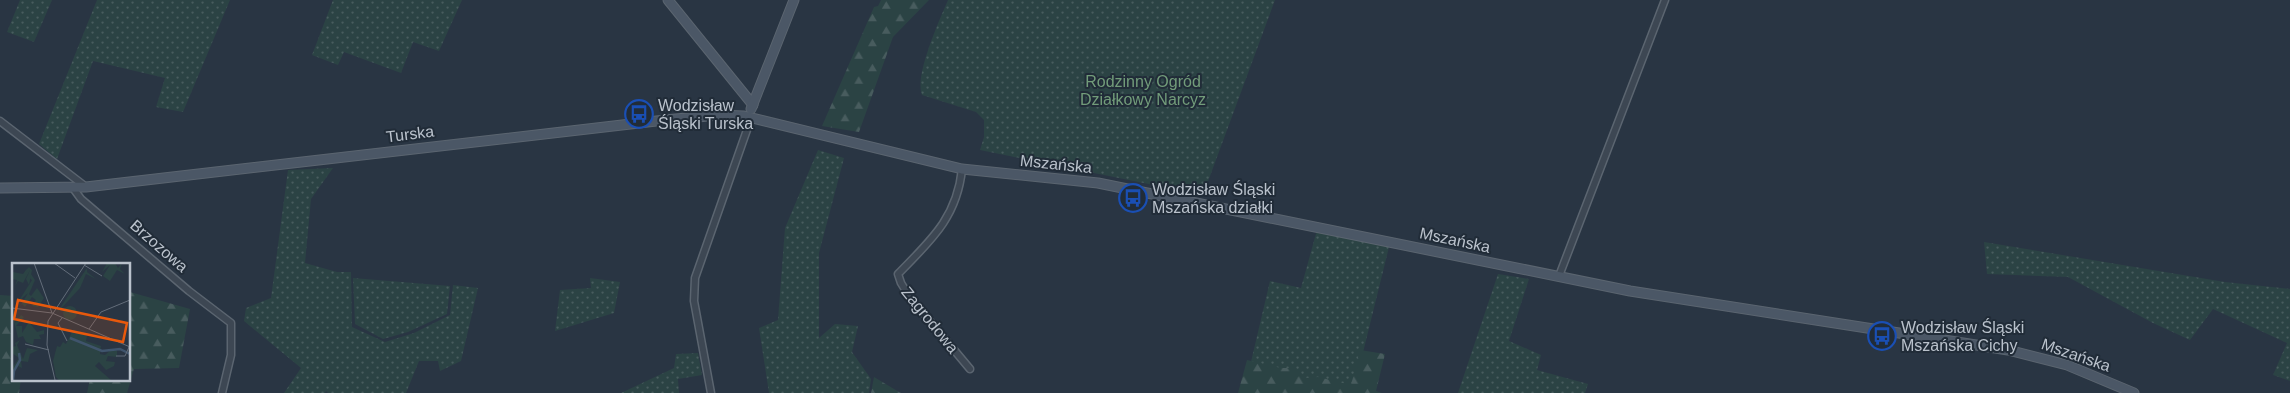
<svg xmlns="http://www.w3.org/2000/svg" width="2290" height="393" viewBox="0 0 2290 393" font-family="Arial,sans-serif">
	<style>
		.grass { fill: url(#grass-dots) }
		.forest { fill: url(#forest-firs) }
		.lines { fill: none; stroke-linecap: round; stroke-linejoin: round }
		.street-casing { stroke: #5b6570; stroke-width: 9 }
		.secondary-casing { stroke: #5b6570; stroke-width: 11 }
		.street { stroke: #3d4753; stroke-width: 6 }
		.secondary { stroke: #4b5766; stroke-width: 9 }
		.labels { text-anchor: middle; dominant-baseline: central; stroke-width: 4; stroke-linejoin: round; paint-order: stroke }
		.park-label { font-size: 16px; fill: #729c7a; stroke: #212c38 }
		.poi-label { font-size: 16px; fill: #bac2cc; stroke: #212c38; text-anchor: start }
		.street-label { font-size: 16px; fill: #bac2cc; stroke: #212c38 }
		.inset-river { fill: none; stroke: #3f546c; stroke-width: 2.5 }
		.inset-road { fill: none; stroke: #636d7a; stroke-width: 1 }
		.view { fill: #e8590c; fill-opacity: 0.15; stroke: #e8590c; stroke-width: 2.5 }
		.inset-edge { fill: none; stroke: #bac2cc; stroke-width: 2.5 }
	</style>
	<defs>
		<pattern id="grass-dots" width="8" height="8" patternUnits="userSpaceOnUse" patternTransform="scale(1.25)"><rect width="8" height="8" fill="#2b4344"/><path d="M2 2h.1M6 6h.1" fill="none" stroke="#485c5e" stroke-width="1.8" stroke-linecap="round"/></pattern>
		<pattern id="forest-firs" width="22" height="20" patternUnits="userSpaceOnUse" patternTransform="scale(1.25)"><rect width="22" height="20" fill="#2b4344"/><path d="M5 1l3.5 6h-7zM16 11l3.5 6h-7z" fill="#485c5e"/></pattern>
	</defs>
	<rect width="100%" height="100%" fill="#293543"/>
	<g class="grass">
		<polygon points="20,0 52,0 34,42 7,32"/>
		<polygon points="97,0 230,0 183,112 156,107 165,78 93,61 57,159 39,144"/>
		<polygon points="333,0 462,0 439,51 413,42 401,73 344,52 338,65 312,55"/>
		<path d="M948,0H1275L1203,195L980,150L984,137V120L976,112L922,95C914,76 940,19 948,0Z"/>
		<polygon points="818,150 844,158 819,253 819,338 835,324 858,326 852,352 871,379 869,393 769,393 759,328 778,320 785,228"/>
		<polygon points="333,168 311,199 305,263 337,272 351,272 352,327 385,342 414,333 450,315 453,285 478,288 461,361 440,371 438,361 419,361 406,393 328,393 326,391 325,393 284,393 301,368 244,321 246,308 271,298 288,170"/>
		<polygon points="1317,230 1389,247 1354,389 1250,366 1270,281 1301,288"/>
		<polygon points="1984,242 2225,282 2290,289 2290,381 2273,375 2287,343 2213,309 2190,340 2153,323 2068,277 1987,274"/>
		<polygon points="1498,274 1529,279 1509,341 1541,355 1537,370 1588,384 1585,393 1458,393"/>
		<polygon points="353,278 450,286 447,314 408,332 383,339 355,324"/>
		<polygon points="590,278 620,282 614,313 555,331 560,290 591,288"/>
		<polygon points="698,353 702,375 678,379 679,393 621,393 674,368 676,354"/>
	</g>
	<g class="forest">
		<polygon points="881,0 929,0 893,37 859,132 822,126 874,7 878,6"/>
		<polygon points="130,292 190,309 179,368 134,369 127,393 87,393 90,379 129,379"/>
		<polygon points="0,295 14,296 14,379 21,379 19,393 0,393"/>
		<polygon points="1360,350 1385,354 1376,391 1382,393 1238,393 1247,360 1281,368 1290,368 1306,378 1318,377 1351,385"/>
		<polygon points="874,377 899,392 901,393 871,393"/>
	</g>
	<g class="lines">
		<defs>
			<g id="street">
				<polyline points="0,121 86,187"/>
				<path d="M962,169C957,218 930,241 898,274L901,283L909,296L970,369"/>
				<polyline points="73,188 81,199 189,291 231,323 231,355 222,393"/>
				<polyline points="1559,276 1665,0"/>
				<polyline points="711,393 694,301 695,278 748,127 750,117"/>
			</g>
			<g id="secondary">
				<polyline points="668,0 753,105"/>
				<polyline points="751,109 794,0"/>
				<polyline points="0,188 86,187 665,120 719,115 744,116 962,169 1098,183 1630,291 2008,350 2067,365 2134,393"/>
			</g>
		</defs>
		<use href="#street" class="street-casing"/>
		<use href="#secondary" class="secondary-casing"/>
		<use href="#street" class="street"/>
		<use href="#secondary" class="secondary"/>
	</g>
	<defs>
		<symbol id="bus-ring" viewBox="-11 -11 22 22"><circle r="9.5" fill="#212c38" stroke="#1a4fb4" stroke-width="1.5"/><path d="M-5-6H5V4H4V6H2V4H-2V6H-4V4H-5ZM-3.5-4V0h7V-4ZM-3.5 1.2v1.5H-2V1.2ZM2 1.2v1.5H3.5V1.2Z" fill="#1a4fb4"/></symbol>
	</defs>
	<g fill-rule="evenodd">
		<use href="#bus-ring" x="623" y="98" width="32" height="32"/>
		<use href="#bus-ring" x="1117" y="182" width="32" height="32"/>
		<use href="#bus-ring" x="1866" y="320" width="32" height="32"/>
	</g>
	<g class="labels">
		<g class="park-label">
			<text x="1143" y="81">Rodzinny Ogród<tspan x="1143" dy="18">Działkowy Narcyz</tspan></text>
		</g>
		<g class="poi-label">
			<text x="658" y="105">Wodzisław<tspan x="658" dy="18">Śląski Turska</tspan></text>
			<text x="1152" y="189">Wodzisław Śląski<tspan x="1152" dy="18">Mszańska działki</tspan></text>
			<text x="1901" y="327">Wodzisław Śląski<tspan x="1901" dy="18">Mszańska Cichy</tspan></text>
		</g>
		<g class="street-label">
			<text transform="translate(410 134) rotate(-7)">Turska</text>
			<text transform="translate(1056 164) rotate(6)">Mszańska</text>
			<text transform="translate(1455 240) rotate(12)">Mszańska</text>
			<text transform="translate(159 246) rotate(41)">Brzozowa</text>
			<text transform="translate(930 320) rotate(51)">Zagrodowa</text>
			<text transform="translate(2076 355) rotate(19)">Mszańska</text>
		</g>
	</g>
	<g transform="translate(12 263)">
		<rect width="118" height="118" fill="#293543"/>
		<path d="M95,0H103L106,5L110,0L108,6L113,11L105,7L98,18L91,13L98,2L90,9ZM19,11L23,17L17,31L19,33L25,25L32,35L26,44L20,43L24,37L20,34L13,44L10,41L7,45L16,30L6,39L20,17L17,15ZM51 50a7 7 0 1 1 14 0a7 7 0 1 1-14 0Z" fill="#2b4344"/>
		<path d="M16,4L14,7L17,4L20,7L17,22L14,16L18,7L11,20L6,18L3,23L5,17L0,16L1,9L11,11ZM75,5V9L84,16L74,11L68,25L44,51ZM0,50L4,52L3,60L9,52L12,54L4,63H10V70L17,59L25,69L32,67V71L27,72L29,76H22L21,82L14,79L11,73L6,75ZM61,67L75,73L74,78L89,83L88,91L93,92L100,86L105,88V94L96,93L94,98L103,99L102,103L94,107L87,99L83,103L99,117H47L44,114L41,98L45,83L48,84L51,79L54,81ZM0,73L3,80L8,77L5,82L11,96L15,85L26,87L18,91L16,99L9,98L10,105L6,103L2,108L0,105L7,95L0,90V84L4,83Z" fill="#2b4344"/>
		<path class="inset-river" d="M58,75L90,88L108,86L118,91M1,117L2,108L8,97L7,90"/>
		<path class="inset-road" d="M22,0L40,50M42,0L63,15M72,2L90,13M0,45L40,50L118,84M50,55L46,60L55,78M77,66L89,49L118,37M13,81L37,87M104,93H113L117,84M43,117L35,82L36,58L74,0"/>
		<path class="view" d="M6,37L115,60L111,79L2,56Z"/>
		<rect width="118" height="118" class="inset-edge"/>
	</g>
</svg>
